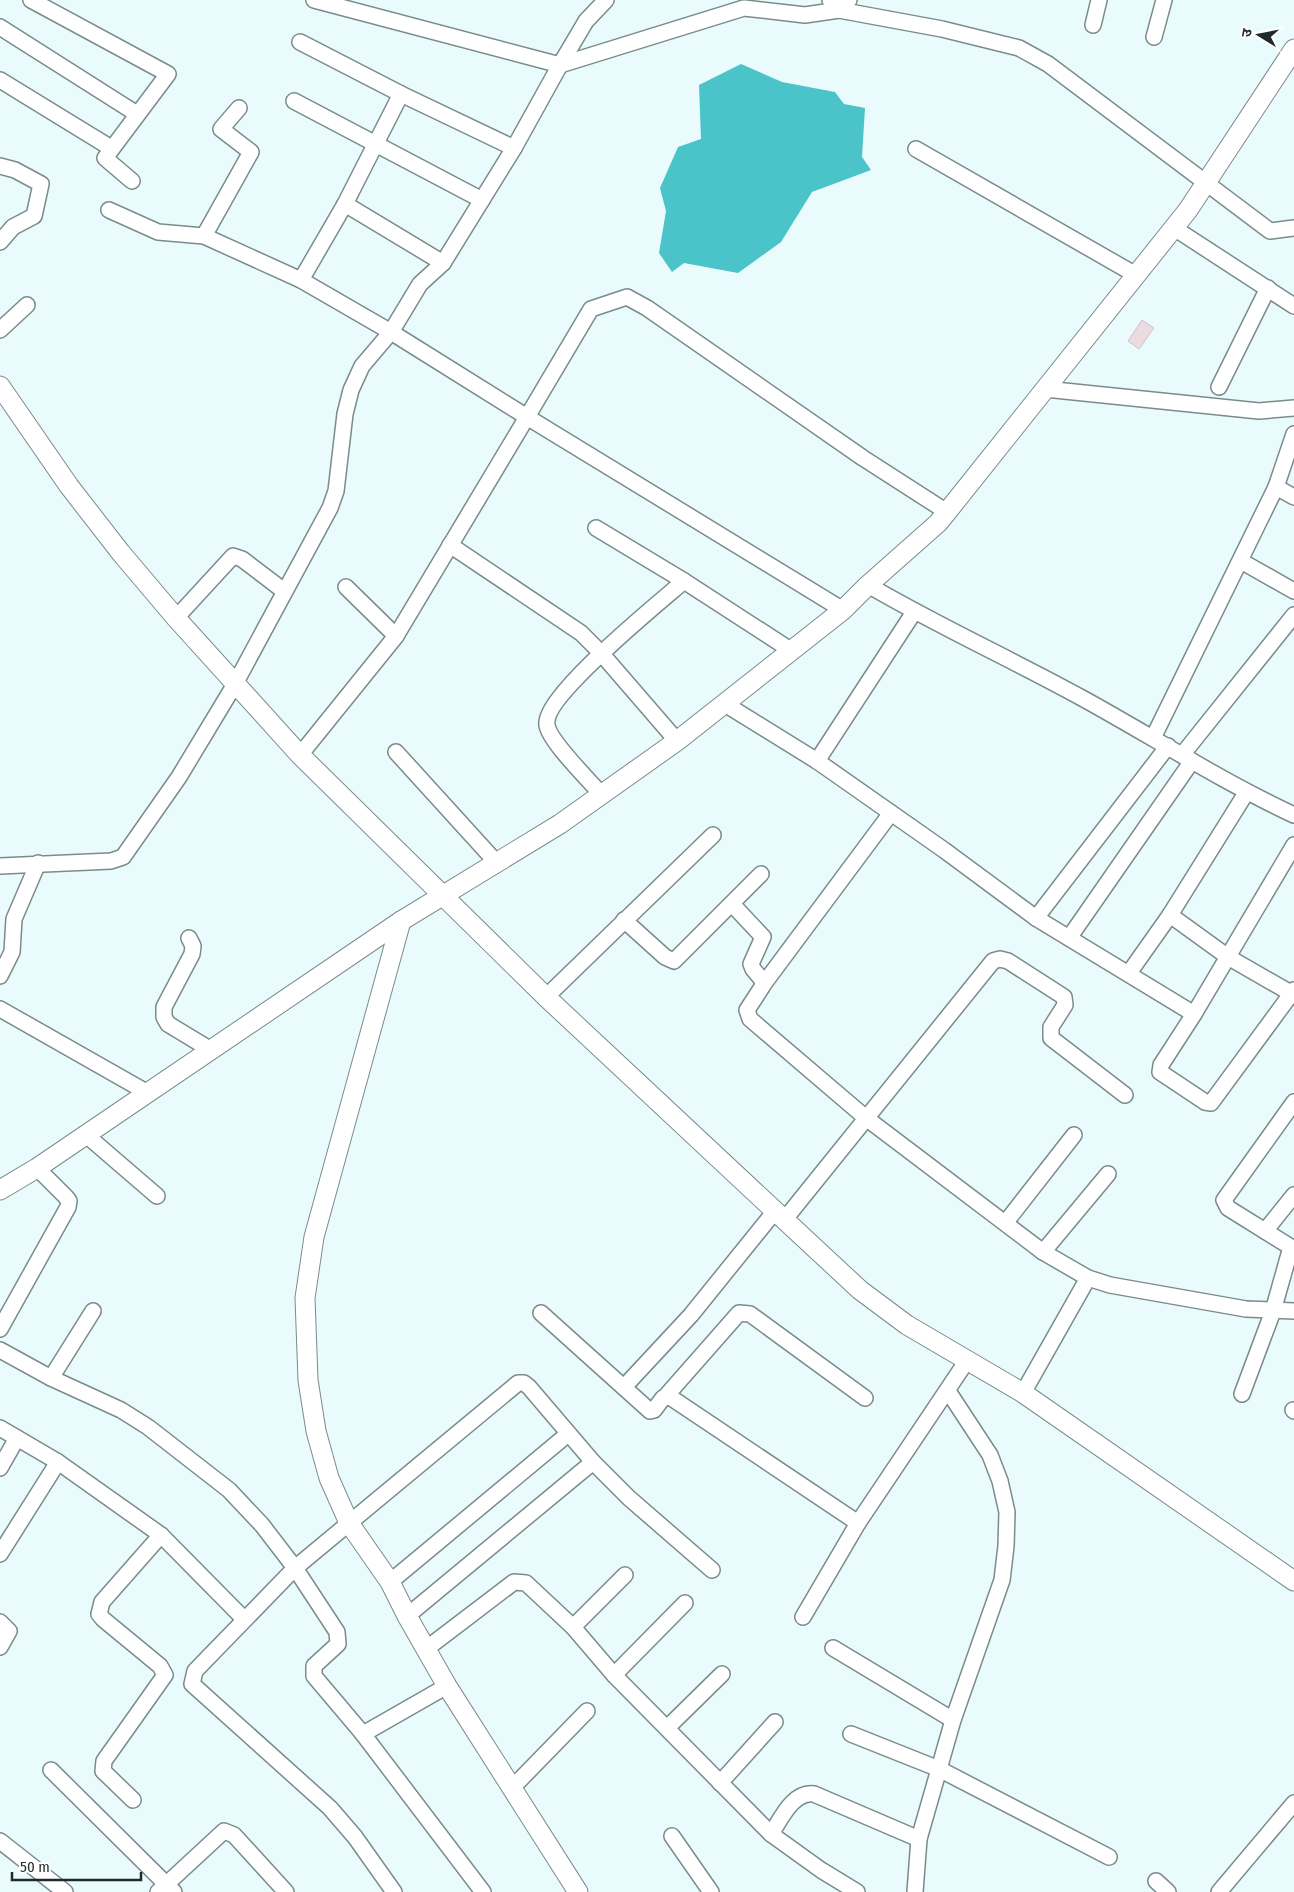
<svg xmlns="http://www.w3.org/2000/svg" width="1294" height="1892" viewBox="0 0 1294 1892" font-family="'Fira Sans Condensed','Noto Sans Devanagari',sans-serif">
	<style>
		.water { fill: #4ac4c9 }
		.building { fill: #ecdce1; stroke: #d2c2c7 }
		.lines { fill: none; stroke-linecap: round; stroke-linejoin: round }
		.minor-casing { stroke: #7b8b8c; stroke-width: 18 }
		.tertiary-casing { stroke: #7b8b8c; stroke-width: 21 }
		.minor { stroke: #fff; stroke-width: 15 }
		.tertiary { stroke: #fff; stroke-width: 19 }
	</style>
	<rect width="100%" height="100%" fill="#e9fbfc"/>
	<polygon class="water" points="741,64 782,82 835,92 844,104 865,108 862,157 871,170 812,192 781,242 738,273 684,263 672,272 659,253 666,211 660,188 678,147 701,139 699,85"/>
	<polygon class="building" points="1142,320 1154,328 1139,349 1128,341"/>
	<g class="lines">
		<defs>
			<g id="minor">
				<polyline points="31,0 168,74 105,158 132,181"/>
				<polyline points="830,0 839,10 849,0"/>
				<polyline points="1093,25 1099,0"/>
				<polyline points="0,27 137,114"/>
				<polyline points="1154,37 1164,0"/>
				<polyline points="300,42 401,94 514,148"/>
				<polyline points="560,65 744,8 805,15 839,10 942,29 1019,48 1048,64 1270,231 1294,228"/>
				<polyline points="560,65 586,21 606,0"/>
				<polyline points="0,80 111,148"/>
				<polyline points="294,101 482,200"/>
				<polyline points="916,149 1136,275"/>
				<polyline points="0,166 15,170 41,184 34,216 13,227 0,242"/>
				<polyline points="345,204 443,263"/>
				<polyline points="109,210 158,232 204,236 301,280 391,332 527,417 396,636 300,755"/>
				<polyline points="1174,228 1294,306"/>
				<polyline points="204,236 251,152 221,129 239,108"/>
				<polyline points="301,280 345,204 401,94"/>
				<polyline points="0,330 27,305"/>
				<polyline points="1219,387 1268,288"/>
				<polyline points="1045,389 1259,411 1294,408"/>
				<polyline points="1276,487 1294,497"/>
				<polyline points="596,528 684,581 792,651"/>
				<polyline points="450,545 581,633 601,653 677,741"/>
				<polyline points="1241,561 1294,591"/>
				<path d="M868,585C938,626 1011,659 1082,698C1153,737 1221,781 1294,815"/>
				<polyline points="346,587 396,636"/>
				<polyline points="843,610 527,417 591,309 627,297 647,308 863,458 947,512"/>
				<polyline points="176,618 233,556 242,559 284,591"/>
				<polyline points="725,704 817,761 944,850 1036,918 1194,1014"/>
				<polyline points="1153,738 1276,487 1294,434"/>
				<polyline points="396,752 496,862"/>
				<polyline points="1182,755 1294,615"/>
				<polyline points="817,761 914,612"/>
				<path d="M601,794C589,780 549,741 547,725C542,697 660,602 684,581"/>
				<polyline points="1294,845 1194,1014 1161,1065 1160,1072 1205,1102 1211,1103 1294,990"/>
				<polyline points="0,866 111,861 123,857 179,777 235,684 330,508 336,491 345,414 351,390 362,366 391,332 420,284 443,263 514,148 560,65 314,0"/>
				<polyline points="732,904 763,937 751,964 753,969 763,981 762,987 747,1010 750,1019 866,1118 1043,1252 1088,1278 1110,1285 1246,1309 1294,1311"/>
				<polyline points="1170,915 1228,957 1294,995"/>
				<polyline points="1036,918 1168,746"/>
				<polyline points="624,920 665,957 674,961 761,874"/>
				<polyline points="189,938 193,946 192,954 164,1007 164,1017 168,1024 211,1050"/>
				<polyline points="1069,938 1192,761"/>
				<polyline points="1129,973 1170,915 1246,793"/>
				<polyline points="0,976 12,952 14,919 38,863"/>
				<polyline points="763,985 891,813"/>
				<polyline points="546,997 713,835"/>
				<polyline points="0,1009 148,1093"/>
				<polyline points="1294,1102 1224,1200 1228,1208 1294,1249"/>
				<polyline points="85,1134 157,1196"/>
				<polyline points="785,1219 993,961 1000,959 1008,961 1064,997 1065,1005 1051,1027 1051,1038 1125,1095"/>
				<polyline points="1006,1222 1074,1135"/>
				<polyline points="1265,1231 1294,1195"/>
				<polyline points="1043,1252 1108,1174"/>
				<polyline points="541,1313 650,1411 654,1410 663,1398 670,1397 858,1523"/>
				<polyline points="0,1329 68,1207 69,1201 66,1197 37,1168"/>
				<polyline points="0,1350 51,1378 121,1410 148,1427 229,1490 262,1525 295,1568 337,1632 338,1644 314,1666 314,1676 363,1734 483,1892"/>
				<polyline points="51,1378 93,1311"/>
				<polyline points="624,1387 691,1315 775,1211"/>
				<polyline points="1023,1393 1088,1278"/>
				<polyline points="1242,1394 1273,1311 1291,1247"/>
				<polyline points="666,1396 739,1313 750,1314 865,1398"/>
				<polyline points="1293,1410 1294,1411"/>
				<polyline points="0,1428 58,1462 161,1535 244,1619"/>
				<polyline points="0,1468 17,1438"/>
				<polyline points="0,1554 58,1462"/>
				<polyline points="390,1582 568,1434"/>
				<polyline points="407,1616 593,1462"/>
				<polyline points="803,1617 858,1523 966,1362"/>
				<polyline points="0,1622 9,1631 0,1647"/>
				<polyline points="573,1627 625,1575"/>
				<polyline points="833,1648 953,1720"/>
				<polyline points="426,1649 514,1582 526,1583 573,1627 614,1675 771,1834 821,1870 857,1892"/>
				<polyline points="614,1675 685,1603"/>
				<polyline points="667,1728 722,1674"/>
				<polyline points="363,1734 447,1686"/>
				<polyline points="851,1734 939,1769 1109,1857"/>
				<polyline points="51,1770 174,1892"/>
				<polyline points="720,1783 775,1722"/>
				<polyline points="513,1787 587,1711"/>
				<polyline points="133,1800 103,1771 104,1761 165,1675 160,1666 103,1619 99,1614 102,1602 161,1535"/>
				<path d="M771,1834C781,1819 793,1791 814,1794L919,1839"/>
				<polyline points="672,1836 711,1892"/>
				<polyline points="0,1841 65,1892"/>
				<polyline points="1156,1881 1168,1892"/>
				<polyline points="158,1892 224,1831 234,1835 286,1892"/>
				<polyline points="394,1892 355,1837 330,1808 192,1684 195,1671 295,1568 518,1383 524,1383 529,1387 593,1462 629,1498 712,1570"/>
				<polyline points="915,1892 919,1839 953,1720 1002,1580 1006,1546 1007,1512 1000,1481 990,1455 948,1391"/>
				<polyline points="1219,1892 1294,1803"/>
			</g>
			<g id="tertiary">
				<polyline points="0,386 69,486 121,553 176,618 300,755 546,997 775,1211 860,1290 907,1325 1023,1393 1294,1581"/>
				<polyline points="401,921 314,1237 305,1298 308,1380 316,1431 329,1478 349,1523 390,1582 407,1616 447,1686 578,1892"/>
				<polyline points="0,1190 37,1168 401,921 560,824 677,741 843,610 868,585 938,523 947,512 1188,210 1294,49"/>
			</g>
		</defs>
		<use href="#minor" class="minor-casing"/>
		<use href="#tertiary" class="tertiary-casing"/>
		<use href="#minor" class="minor"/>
		<use href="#tertiary" class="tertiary"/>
	</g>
	<g transform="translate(1259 35) rotate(280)" stroke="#ffffff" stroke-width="4" paint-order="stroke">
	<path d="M0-4L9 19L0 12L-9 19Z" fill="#222929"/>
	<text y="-8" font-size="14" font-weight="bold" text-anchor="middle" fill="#222929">उ</text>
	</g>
	<path d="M12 1872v8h129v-8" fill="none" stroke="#222929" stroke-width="2.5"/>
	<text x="20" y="1872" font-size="15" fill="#222929" stroke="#ffffff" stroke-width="4" paint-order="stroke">50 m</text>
</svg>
